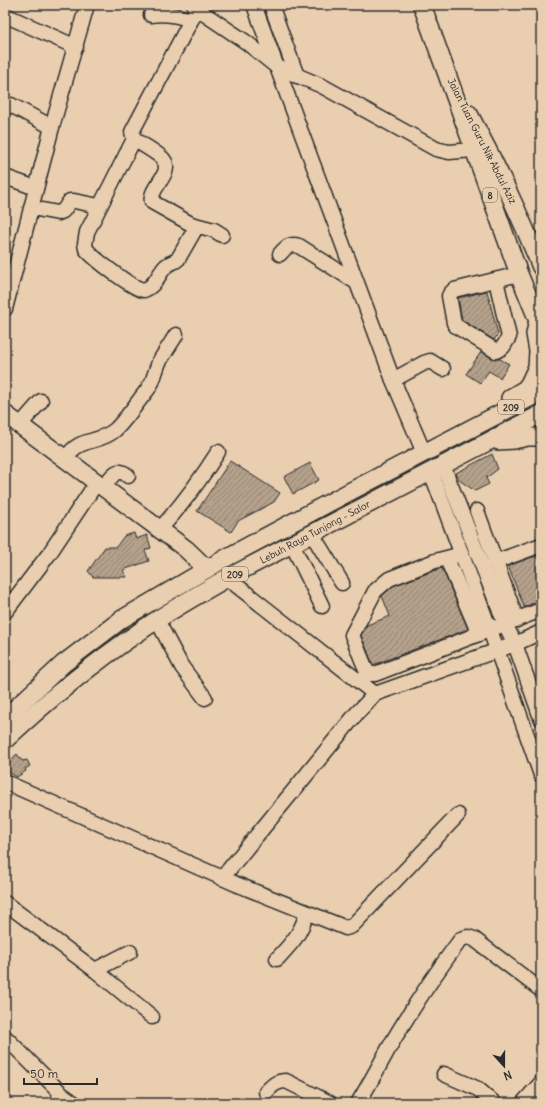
<svg xmlns="http://www.w3.org/2000/svg" width="546" height="1108" viewBox="0 0 546 1108" font-family="Delius,sans-serif">
	<style>
		.building { fill: url(#building-hatch); stroke: #2b2b2b }
		.lines { fill: none; stroke-linecap: round; stroke-linejoin: round }
		.minor-casing { stroke: #2b2b2b; stroke-width: 17 }
		.major-casing { stroke: #2b2b2b; stroke-width: 20 }
		.minor { stroke: #e9cfb0; stroke-width: 14 }
		.major { stroke: #e9cfb0; stroke-width: 17 }
		.labels { text-anchor: middle; dominant-baseline: central; stroke-width: 3; stroke-linejoin: round; paint-order: stroke }
		.shield { fill: #e9cfb0; stroke: #645c53; stroke-width: 1 }
		.shield-label { font-size: 9px; font-weight: bold; fill: #2b2b2b }
		.street-label { font-size: 10px; fill: #2b2b2b; stroke: #e9cfb0 }
	</style>
	<defs>
		<pattern id="building-hatch" width="6" height="6" patternUnits="userSpaceOnUse"><rect width="6" height="6" fill="#b4a18b"/><path d="M-1 1l2-2M0 6l6-6M5 7l2-2" fill="none" stroke="#938372"/></pattern>
	</defs>
	<rect width="100%" height="100%" fill="#e9cfb0"/>
	<filter id="ink" filterUnits="userSpaceOnUse"><feTurbulence type="fractalNoise" baseFrequency=".025" numOctaves="2"/><feDisplacementMap in="SourceGraphic" scale="8" xChannelSelector="R" yChannelSelector="G"/><feConvolveMatrix kernelMatrix="1 2 1 2 8 2 1 2 1" color-interpolation-filters="sRGB"/></filter>
	<g filter="url(#ink)">
		<g class="building">
			<polygon points="487,291 498,334 494,340 462,320 458,298"/>
			<polygon points="481,352 492,358 500,359 509,364 500,378 489,371 480,383 466,374"/>
			<polygon points="492,454 498,469 486,478 489,484 475,491 459,480 456,473"/>
			<polygon points="230,461 280,493 274,502 238,521 231,532 197,511"/>
			<polygon points="310,463 319,480 293,494 284,477"/>
			<polygon points="134,533 136,539 147,535 151,548 145,550 149,561 123,570 127,577 93,577 88,571 105,547 116,547 124,536"/>
			<polygon points="541,554 541,600 524,607 508,566"/>
			<polygon points="442,568 468,629 373,665 361,635 367,625 390,616 382,596 393,586"/>
			<polygon points="17,754 22,761 27,760 30,766 25,769 26,771 17,777 5,770 5,765"/>
		</g>
		<g class="lines">
			<defs>
				<g id="minor">
					<polyline points="194,5 197,9 246,42 277,67"/>
					<polyline points="254,5 276,65"/>
					<polyline points="271,5 297,76"/>
					<path d="M197,9L134,128L132,132L134,139C141,144 158,153 163,159C175,173 148,188 152,202L191,224L214,230L222,235"/>
					<path d="M151,15C166,13 177,15 191,20"/>
					<polyline points="7,16 76,47"/>
					<polyline points="11,105 52,127"/>
					<path d="M134,139L87,232L85,244L86,249C94,259 133,289 144,290C156,286 158,274 166,266C170,262 174,263 178,259L197,226"/>
					<polyline points="5,177 36,188"/>
					<polyline points="32,208 58,213 63,211 70,201 74,201 99,206"/>
					<path d="M280,254C286,247 290,243 299,246L356,282"/>
					<polyline points="496,280 509,337 503,347 496,351 456,326 454,323 449,296 450,294 454,290 519,274"/>
					<polyline points="5,309 52,127 87,5"/>
					<polyline points="393,380 424,363 430,361 443,369"/>
					<polyline points="20,425 41,401"/>
					<polyline points="424,453 393,380 277,67 322,86 436,149 449,152 473,150"/>
					<path d="M66,458C80,436 97,445 115,430C125,421 139,400 148,389L152,382L159,362L176,335"/>
					<polyline points="443,465 505,624 515,644 541,718"/>
					<polyline points="431,472 490,630 541,775"/>
					<path d="M103,488C111,478 116,465 128,476"/>
					<polyline points="477,511 517,620"/>
					<path d="M160,529C182,505 201,479 218,452"/>
					<polyline points="312,534 342,583"/>
					<polyline points="292,544 322,606"/>
					<polyline points="462,554 435,561 389,579 375,591 352,635 367,672 369,674 375,674 541,610"/>
					<polyline points="447,559 479,634"/>
					<polyline points="495,562 541,545"/>
					<polyline points="227,578 375,694"/>
					<polyline points="5,612 49,554 97,482"/>
					<polyline points="157,620 182,667 205,698"/>
					<polyline points="5,782 236,884 346,928 352,926 458,815"/>
					<polyline points="222,878 357,713 375,694 515,644 541,632"/>
					<polyline points="5,903 95,970 152,1017"/>
					<path d="M277,959C292,943 300,935 307,913"/>
					<polyline points="95,970 130,952"/>
					<polyline points="5,1037 58,1090 60,1093 58,1103"/>
					<polyline points="444,1074 478,1089 494,1103"/>
					<path d="M266,1092C272,1086 276,1081 286,1081L330,1103"/>
					<polyline points="60,1093 74,1103"/>
					<polyline points="531,1094 540,1103"/>
					<path d="M358,1103C371,1082 382,1060 394,1039C415,1004 437,971 461,939L468,937L474,939L541,990"/>
					<polyline points="523,1103 541,1083"/>
				</g>
				<g id="major">
					<polyline points="422,5 519,274 541,328"/>
					<path d="M469,114C496,164 520,215 541,267"/>
					<polyline points="510,398 525,389 529,384 537,367 538,351 535,334 538,320"/>
					<polyline points="5,414 186,549 207,569"/>
					<polyline points="498,441 514,440 528,437 541,437"/>
					<polyline points="5,718 63,664 122,619 224,559 351,491 541,392"/>
					<path d="M5,740C47,701 92,664 139,632C167,612 197,595 227,578L541,414"/>
				</g>
			</defs>
			<use href="#minor" class="minor-casing"/>
			<use href="#major" class="major-casing"/>
			<use href="#minor" class="minor"/>
			<use href="#major" class="major"/>
		</g>
	</g>
	<g class="labels">
		<g class="shield">
			<rect x="483" y="188" width="14" height="14" rx="3"/>
			<rect x="498" y="400" width="26" height="14" rx="3"/>
			<rect x="222" y="567" width="26" height="14" rx="3"/>
		</g>
		<g class="shield-label">
			<text x="490" y="195">8</text>
			<text x="511" y="407">209</text>
			<text x="235" y="574">209</text>
		</g>
		<g class="street-label">
			<text transform="translate(482 141) rotate(63)">Jalan Tuan Guru Nik Abdul Aziz</text>
			<text transform="translate(315 532) rotate(-28)">Lebuh Raya Tunjong - Salor</text>
		</g>
	</g>
	<rect width="546" height="1108" fill="none" stroke="#e9cfb0" stroke-width="20"/>
	<rect x="10" y="10" width="526" height="1088" fill="none" stroke="#2b2b2b" stroke-width="1.5" filter="url(#ink)"/>
	<g transform="translate(504 1066) rotate(159)" stroke="#e9cfb0" stroke-width="3" paint-order="stroke">
	<path d="M0-3L7 15L0 10L-7 15Z" fill="#2b2b2b"/>
	<text y="-6" font-size="11" font-weight="bold" text-anchor="middle" fill="#2b2b2b">N</text>
	</g>
	<path d="M24 1078v6h73v-6" fill="none" stroke="#2b2b2b" stroke-width="2"/>
	<text x="30" y="1078" font-size="12" fill="#2b2b2b" stroke="#e9cfb0" stroke-width="3" paint-order="stroke">50 m</text>
</svg>
